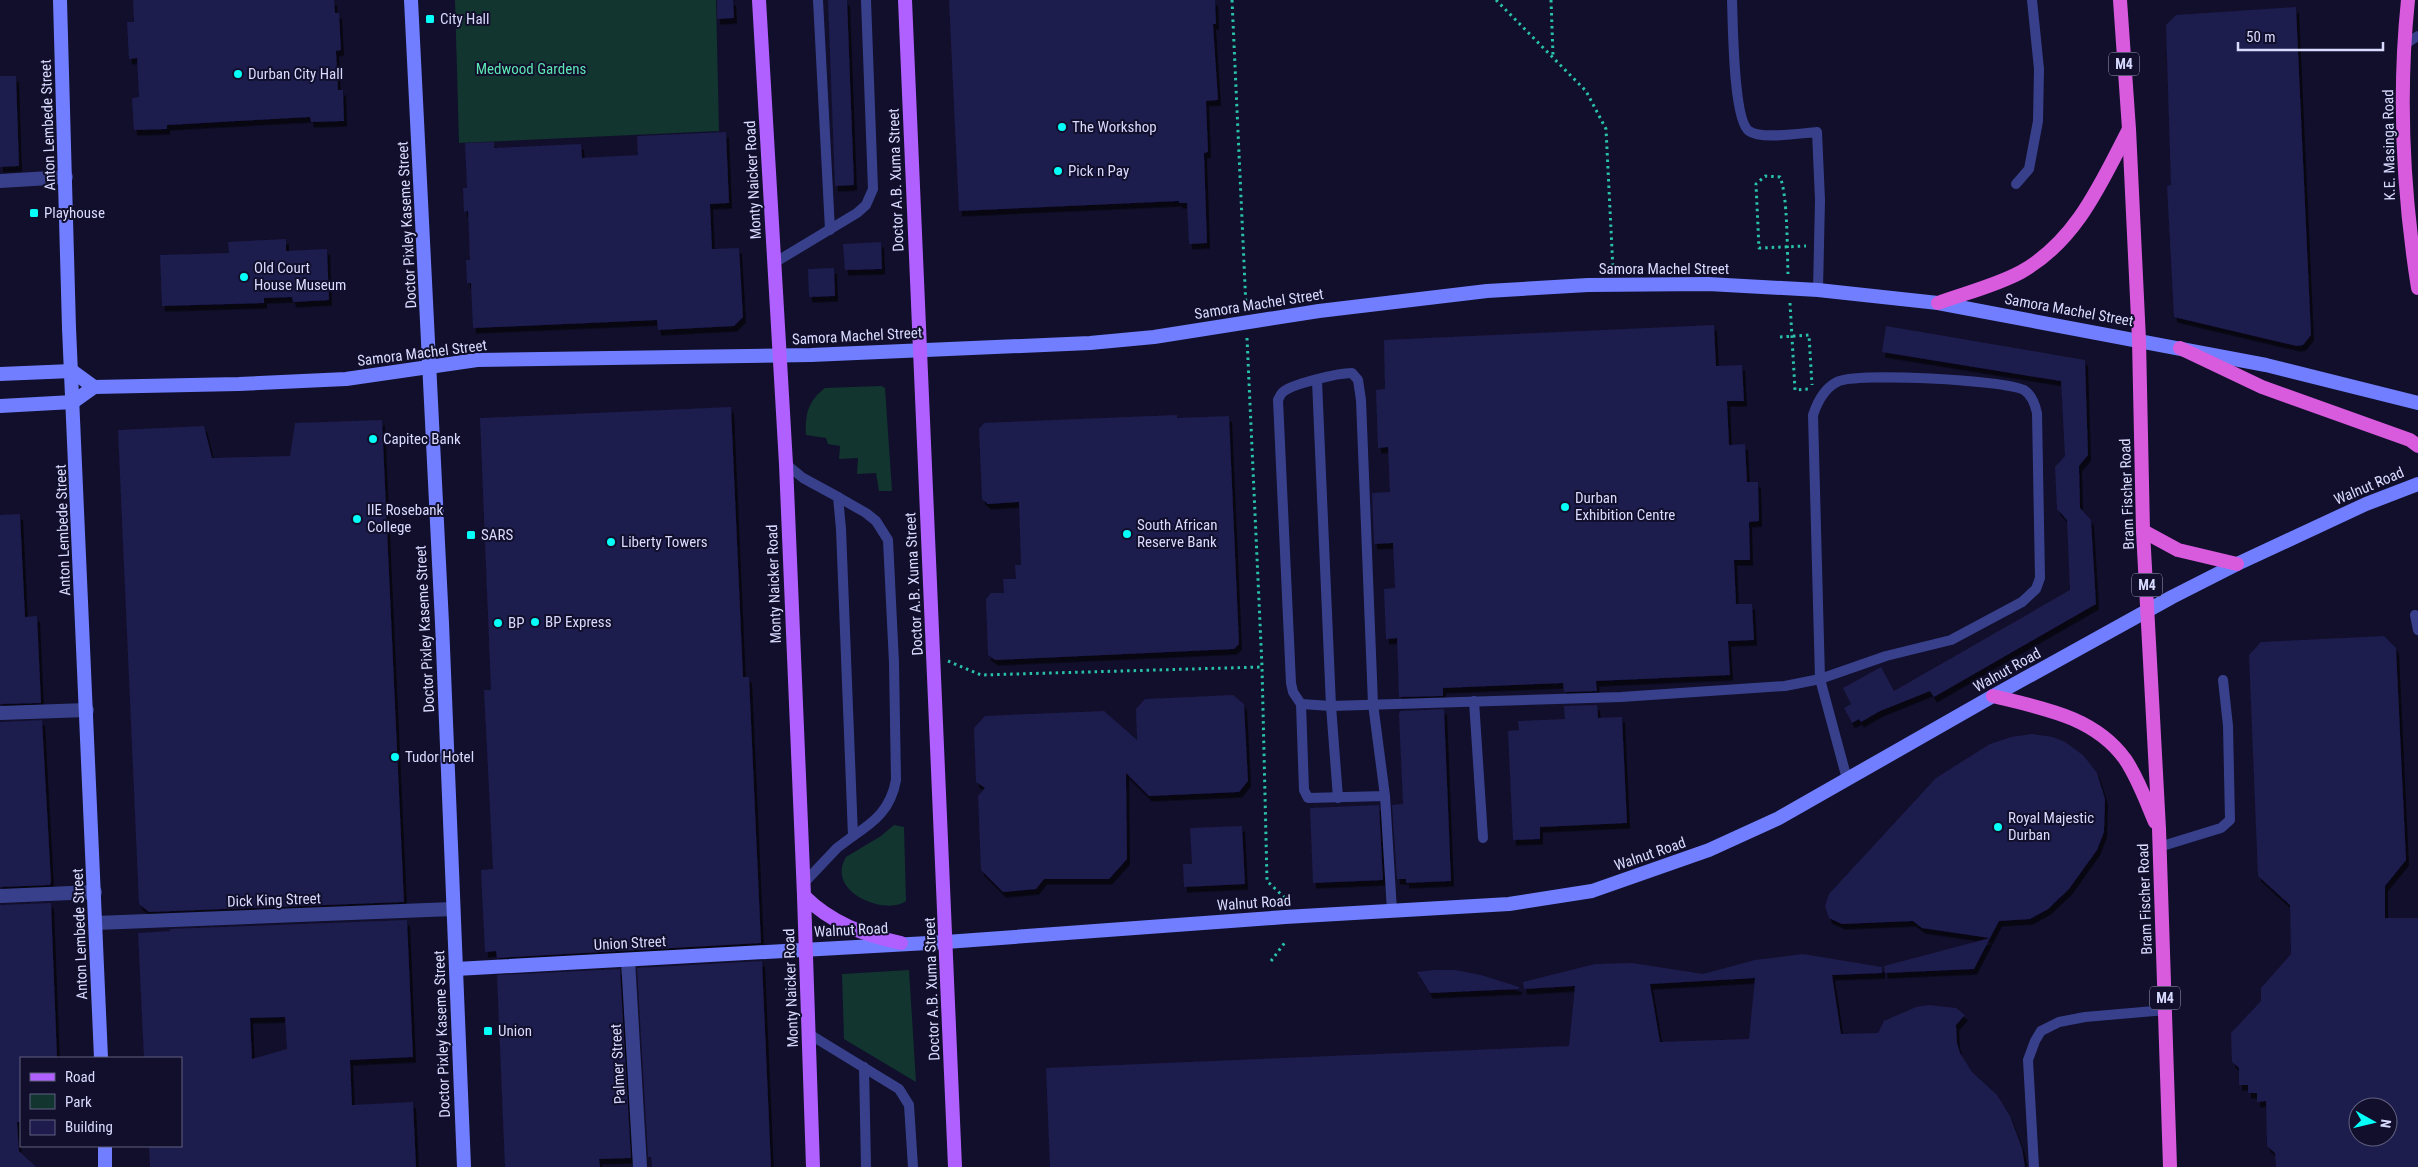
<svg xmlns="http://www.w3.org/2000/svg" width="2418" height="1167" viewBox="0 0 2418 1167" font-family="'Roboto Condensed',sans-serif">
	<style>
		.green { fill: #123530 }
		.building { fill: #1e1b4d; fill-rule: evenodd; filter: url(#shadow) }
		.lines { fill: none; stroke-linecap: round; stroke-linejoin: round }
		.path { stroke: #2ac2a6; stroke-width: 3; stroke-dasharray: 2.5 4; stroke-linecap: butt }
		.service { stroke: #38408c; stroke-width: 10 }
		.minor { stroke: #38408c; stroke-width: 14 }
		.secondary { stroke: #707eff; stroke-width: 14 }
		.primary { stroke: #b060ff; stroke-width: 14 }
		.trunk { stroke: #d85add; stroke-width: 14 }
		.poi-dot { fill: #05fff9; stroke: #110f2b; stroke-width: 2 }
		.labels { text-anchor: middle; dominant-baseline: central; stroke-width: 4; stroke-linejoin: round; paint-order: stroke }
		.shield { fill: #110f2b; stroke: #9d9dbf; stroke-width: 1 }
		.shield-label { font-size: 14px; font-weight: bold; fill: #d9daff }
		.poi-label { font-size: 15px; fill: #d9daff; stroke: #110f2b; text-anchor: start }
		.park-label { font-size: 15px; fill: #5ee6b3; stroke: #110f2b }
		.street-label { font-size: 15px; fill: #d9daff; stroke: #110f2b }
	</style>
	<defs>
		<filter id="shadow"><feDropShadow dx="3" dy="5.5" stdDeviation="0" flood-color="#0009"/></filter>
	</defs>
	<rect width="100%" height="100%" fill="#110f2b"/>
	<g class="green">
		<polygon points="455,0 716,0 719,131 459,143"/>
		<path d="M881,386L885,388L892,491H879L876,473L857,474L858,458L839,459L840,446L828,444L826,438L806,435C805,414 808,401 825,388Z"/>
		<path d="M894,825L904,827L906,901C887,916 825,893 846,857L881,836Z"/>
		<polygon points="909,970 916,1082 844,1039 842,974"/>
	</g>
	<g class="building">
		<polygon points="133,0 334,0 335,13 339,13 341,50 336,51 338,90 343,90 344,121 311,122 310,117 167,125 167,129 134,130 132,98 139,97 137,58 129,59 127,22 134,22"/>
		<polygon points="717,0 733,0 734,18 717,19"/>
		<polygon points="828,0 847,0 854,185 835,186"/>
		<polygon points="949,0 1215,0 1216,24 1213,24 1218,100 1206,101 1208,152 1204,153 1207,243 1189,244 1187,203 1179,203 1179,201 959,211"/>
		<polygon points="2296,7 2311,335 2303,345 2297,346 2174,317 2167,186 2171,185 2166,25 2176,15"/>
		<polygon points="0,76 16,76 19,166 0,167"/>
		<polygon points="726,132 729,203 710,204 712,249 739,248 743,317 734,326 658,330 657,320 473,328 471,283 467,283 466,260 470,260 468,211 464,212 463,188 467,188 465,143 494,142 494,148 581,144 582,158 638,155 637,136"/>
		<polygon points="286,239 286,251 327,249 329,300 293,302 292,297 264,298 264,303 162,306 160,255 229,253 228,242"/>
		<polygon points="881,242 882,269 845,270 843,244"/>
		<polygon points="834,268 835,296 809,297 808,269"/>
		<polygon points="1714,325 1716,366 1742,365 1744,401 1727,401 1729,445 1745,444 1747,482 1758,482 1759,521 1749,522 1750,560 1734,560 1736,604 1752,604 1754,640 1728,641 1730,675 1596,681 1597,691 1564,692 1563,683 1443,688 1443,696 1399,697 1397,638 1386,639 1384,589 1395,588 1393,543 1374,544 1372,493 1390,492 1388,447 1378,448 1376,390 1385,389 1384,340"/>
		<polygon points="1886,326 2085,360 2088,455 2079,466 2080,508 2091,520 2096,604 1934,697 1930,691 1880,711 1861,722 1859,719 1852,723 1844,708 1851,704 1843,688 1881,667 1894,691 2070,590 2067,520 2057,509 2055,467 2065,456 2061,381 1882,352"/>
		<polygon points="731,407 743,677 749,677 761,943 497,958 496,951 485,952 481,870 493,869 484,690 491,690 480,418"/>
		<polygon points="1177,415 1177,418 1229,416 1239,644 1234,649 995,660 988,655 986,599 991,593 1004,593 1003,579 1016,579 1015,565 1021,565 1019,502 988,504 982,499 979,429 984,423"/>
		<polygon points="382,420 404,902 149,912 139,904 118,430 204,426 212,458 290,456 295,423"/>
		<polygon points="20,514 25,617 37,616 41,703 0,704 0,515"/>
		<path d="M2384,636L2396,648L2406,860L2385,886V918H2418V1167H2276L2275,1153L2267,1146L2266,1101L2257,1102V1093H2248V1085H2239V1068L2232,1062L2231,1033L2261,1001V988L2291,954L2290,905L2258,876L2249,655L2261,642ZM2358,1107H2388V1137H2358Z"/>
		<polygon points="1233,695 1244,704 1248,781 1239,792 1149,796 1126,773 1127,859 1109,879 1044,879 1036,889 1003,892 981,870 978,796 985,788 976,782 974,728 985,716 1104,711 1137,740 1136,709 1145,699"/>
		<polygon points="1597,705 1598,718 1622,717 1627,823 1540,827 1540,839 1513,840 1508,731 1519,730 1518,721 1565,719 1564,706"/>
		<polygon points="1444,709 1451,881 1406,883 1406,879 1397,879 1392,805 1403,804 1399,715 1400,711"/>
		<polygon points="42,720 51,882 50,885 0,887 0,722"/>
		<polygon points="2032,734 2053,737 2065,742 2083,755 2097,773 2105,799 2104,832 2097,850 2069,889 2048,909 2030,919 1999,921 1990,938 1922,928 1913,921 1842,924 1829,918 1825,906 1829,894 1936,778 1990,744 2011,737"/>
		<polygon points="1379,805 1383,880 1313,883 1310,808"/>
		<polygon points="1242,826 1245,884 1184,887 1183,864 1192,864 1190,828"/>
		<polygon points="51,903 57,1058 21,1058 21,1122 17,1122 19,1151 36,1167 0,1167 0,905"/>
		<path d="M407,920L413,1057L350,1060L352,1105L413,1102L416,1167H150L149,1146H181V1058H144L138,933L171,931L168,929ZM285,1017L287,1049L252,1059L250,1018Z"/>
		<polygon points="1990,938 1974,969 1885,973 1884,966"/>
		<path d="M1803,954L1882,967V973L1832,975L1841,1034L1878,1033L1884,1021L1916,1007L1929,1005L1956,1008L1965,1015L1956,1025L1957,1043L1960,1053L1972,1072L1997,1095L2010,1116L2022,1148L2025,1167H1050L1046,1068L1569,1046L1575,986L1524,989L1523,982L1595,964L1632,963L1703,974L1755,960ZM1755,978L1749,1039L1660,1042L1650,984Z"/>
		<polygon points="762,961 771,1167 652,1167 651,1157 648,1157 637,968"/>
		<polygon points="620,969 631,1158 599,1159 600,1167 505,1167 497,975"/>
		<polygon points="1435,970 1455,970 1481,975 1519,987 1519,989 1430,993 1417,972"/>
	</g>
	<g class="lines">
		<g class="path">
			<polyline points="1232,0 1246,307"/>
			<polyline points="1496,0 1586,91 1606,129 1613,270"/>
			<polyline points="1551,0 1553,55"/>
			<path d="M1788,274C1787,251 1788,196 1780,177L1765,176L1756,184L1759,248L1806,246"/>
			<polyline points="1790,303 1795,390 1809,389"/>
			<polyline points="1780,337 1809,335 1812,385"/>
			<polyline points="1247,338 1262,667 1267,881 1286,899"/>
			<polyline points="948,661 981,675 1262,667"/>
			<polyline points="1271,961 1286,941"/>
		</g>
		<g class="service">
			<polyline points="818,0 830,230"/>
			<path d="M1732,0C1733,22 1733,120 1749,131C1761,140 1802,133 1817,132L1820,200L1818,290"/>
			<polyline points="2405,44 2418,36"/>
			<polyline points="2016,184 2029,169 2038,121 2039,69 2032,0"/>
			<polyline points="774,263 857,213 866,205 873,189 866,0"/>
			<polyline points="1317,381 1331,706 1338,798"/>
			<polyline points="786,464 803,478 838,497 841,529 853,836 837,848 803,884"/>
			<path d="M838,497L866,513L876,521L888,540L894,663L896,780C891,808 876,821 853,836"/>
			<polyline points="2415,615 2418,630"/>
			<polyline points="1474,701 1483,838"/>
			<path d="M1301,704L1331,706L1621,697L1785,686L1820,679L1886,656L1951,640L2022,602L2036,589L2040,578L2037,413C2035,404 2032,395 2024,390C2004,380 1857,372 1837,382C1825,388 1817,403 1813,415L1820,679L1847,779"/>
			<path d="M1385,796L1308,798L1304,790L1301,704L1293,692L1291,683L1278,400C1279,398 1280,395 1282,393C1290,384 1339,373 1352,373L1358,380L1361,400L1373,704L1385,796L1392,911"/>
			<polyline points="2159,847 2221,828 2230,820 2228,726 2223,680"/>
			<polyline points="809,1034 899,1089 909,1105 913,1167"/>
			<polyline points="864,1067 866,1167"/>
			<polyline points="2034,1167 2028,1060 2035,1041 2041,1031 2059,1022 2085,1017 2166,1010"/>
		</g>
		<g class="minor">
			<polyline points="0,181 66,177"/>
			<polyline points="0,713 87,710"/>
			<polyline points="0,896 95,892"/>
			<polyline points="96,923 453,909"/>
			<polyline points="628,960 640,1167"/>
		</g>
		<g class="secondary">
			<polyline points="60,0 69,328 101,1058"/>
			<polyline points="411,0 442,623 464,1167"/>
			<polyline points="0,374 72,371 94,387 239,384 346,379 477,360 811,355 1090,343 1154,337 1319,311 1487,291 1588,285 1708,284 1818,290 1938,303 2266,365 2418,403"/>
			<polyline points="0,406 73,402 94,387"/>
			<polyline points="456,969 946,942 1285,917 1509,904 1592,891 1709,850 1779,818 1993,696 2172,597 2237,564 2366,504 2418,484"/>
			<polyline points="105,1146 105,1167"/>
		</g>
		<g class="primary">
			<polyline points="759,0 786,464 804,896 813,1167"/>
			<polyline points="905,0 955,1167"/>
			<path d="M804,896C831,923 864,935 901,943"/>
		</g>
		<g class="trunk">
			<polyline points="2120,0 2129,129 2139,340 2143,531 2159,829 2170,1167"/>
			<path d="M2408,0C2398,95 2403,193 2418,288"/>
			<path d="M1938,303C1965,293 1995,286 2021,272C2076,241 2100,185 2128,131"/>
			<polyline points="2180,348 2262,387 2410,440 2418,446"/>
			<polyline points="2143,531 2178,550 2237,564"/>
			<path d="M1993,696C2041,708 2094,716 2125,759C2138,778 2146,801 2155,822"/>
		</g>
	</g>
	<g class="poi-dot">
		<rect x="425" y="14" width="10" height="10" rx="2.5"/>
		<circle cx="238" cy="74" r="5"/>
		<circle cx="1062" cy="127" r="5"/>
		<circle cx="1058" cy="171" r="5"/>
		<rect x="29" y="208" width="10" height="10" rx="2.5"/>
		<circle cx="244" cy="277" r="5"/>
		<circle cx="373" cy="439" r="5"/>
		<circle cx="1565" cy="507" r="5"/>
		<circle cx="357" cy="519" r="5"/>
		<circle cx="1127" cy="534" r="5"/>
		<rect x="466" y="530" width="10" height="10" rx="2.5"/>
		<circle cx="611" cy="542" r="5"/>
		<circle cx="535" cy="622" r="5"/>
		<circle cx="498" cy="623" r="5"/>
		<circle cx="395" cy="757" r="5"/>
		<circle cx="1998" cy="827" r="5"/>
		<rect x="483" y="1026" width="10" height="10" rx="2.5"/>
	</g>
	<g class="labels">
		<g class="shield">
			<rect x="2109" y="52.5" width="30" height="23" rx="4"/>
			<rect x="2132" y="573.5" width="30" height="23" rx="4"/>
			<rect x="2150" y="986.5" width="30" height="23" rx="4"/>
		</g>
		<g class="shield-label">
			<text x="2124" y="64">M4</text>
			<text x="2147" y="585">M4</text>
			<text x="2165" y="998">M4</text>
		</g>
		<g class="poi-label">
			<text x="440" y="19">City Hall</text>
			<text x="248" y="74">Durban City Hall</text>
			<text x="1072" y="127">The Workshop</text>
			<text x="1068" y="171">Pick n Pay</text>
			<text x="44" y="213">Playhouse</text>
			<text x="254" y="268">Old Court<tspan x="254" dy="17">House Museum</tspan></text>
			<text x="383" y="439">Capitec Bank</text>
			<text x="1575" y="498">Durban<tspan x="1575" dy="17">Exhibition Centre</tspan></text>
			<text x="367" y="510">IIE Rosebank<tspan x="367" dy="17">College</tspan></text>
			<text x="1137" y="525">South African<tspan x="1137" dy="17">Reserve Bank</tspan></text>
			<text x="481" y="535">SARS</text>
			<text x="621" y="542">Liberty Towers</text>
			<text x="545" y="622">BP Express</text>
			<text x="508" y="623">BP</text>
			<text x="405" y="757">Tudor Hotel</text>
			<text x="2008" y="818">Royal Majestic<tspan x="2008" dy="17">Durban</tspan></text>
			<text x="498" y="1031">Union</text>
		</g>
		<g class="park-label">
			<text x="531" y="69">Medwood Gardens</text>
		</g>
		<g class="street-label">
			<text transform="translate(48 125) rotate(-92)">Anton Lembede Street</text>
			<text transform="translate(2389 145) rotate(-91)">K.E. Masinga Road</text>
			<text transform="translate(753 180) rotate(-93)">Monty Naicker Road</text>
			<text transform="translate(896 180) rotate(-92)">Doctor A.B. Xuma Street</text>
			<text transform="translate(407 225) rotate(-93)">Doctor Pixley Kaseme Street</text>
			<text x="1664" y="269">Samora Machel Street</text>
			<text transform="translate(1259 304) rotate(-9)">Samora Machel Street</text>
			<text transform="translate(2069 310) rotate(10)">Samora Machel Street</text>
			<text transform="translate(857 336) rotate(-3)">Samora Machel Street</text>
			<text transform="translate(422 353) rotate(-7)">Samora Machel Street</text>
			<text transform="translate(2369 486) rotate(-23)">Walnut Road</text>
			<text transform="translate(2127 494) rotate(-92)">Bram Fischer Road</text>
			<text transform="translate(63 530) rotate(-92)">Anton Lembede Street</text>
			<text transform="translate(774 584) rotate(-92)">Monty Naicker Road</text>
			<text transform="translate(914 584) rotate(-93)">Doctor A.B. Xuma Street</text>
			<text transform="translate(425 629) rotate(-93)">Doctor Pixley Kaseme Street</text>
			<text transform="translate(2007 670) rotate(-29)">Walnut Road</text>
			<text transform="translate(1650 854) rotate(-19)">Walnut Road</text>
			<text transform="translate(2145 899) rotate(-92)">Bram Fischer Road</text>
			<text transform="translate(274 900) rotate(-2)">Dick King Street</text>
			<text transform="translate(1254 903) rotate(-4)">Walnut Road</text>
			<text transform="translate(851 930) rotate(-3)">Walnut Road</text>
			<text transform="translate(80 934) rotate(-92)">Anton Lembede Street</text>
			<text transform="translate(630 943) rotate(-3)">Union Street</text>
			<text transform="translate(791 988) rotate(-92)">Monty Naicker Road</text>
			<text transform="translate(932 989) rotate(-92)">Doctor A.B. Xuma Street</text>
			<text transform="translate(442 1034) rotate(-92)">Doctor Pixley Kaseme Street</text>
			<text transform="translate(618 1064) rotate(-93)">Palmer Street</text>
		</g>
	</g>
	<rect x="20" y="1057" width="162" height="90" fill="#110f2b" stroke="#616080"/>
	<rect x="30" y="1073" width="25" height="8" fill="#b060ff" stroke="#616080"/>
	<text x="65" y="1082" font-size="15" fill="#d9daff">Road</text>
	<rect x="30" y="1094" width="25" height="15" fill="#123530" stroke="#616080"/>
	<text x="65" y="1107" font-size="15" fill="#d9daff">Park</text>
	<rect x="30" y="1120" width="25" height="15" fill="#1e1b4d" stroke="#616080"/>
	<text x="65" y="1132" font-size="15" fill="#d9daff">Building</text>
	<g transform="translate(2373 1122) rotate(98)"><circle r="24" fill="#110f2b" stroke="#616080"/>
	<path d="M0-4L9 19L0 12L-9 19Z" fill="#05fff9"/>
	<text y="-8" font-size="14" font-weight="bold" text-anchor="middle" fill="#d9daff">N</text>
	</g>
	<path d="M2238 42v8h145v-8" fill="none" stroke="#d9daff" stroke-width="2.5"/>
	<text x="2246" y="42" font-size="15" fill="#d9daff" stroke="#110f2b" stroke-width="4" paint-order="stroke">50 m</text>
</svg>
